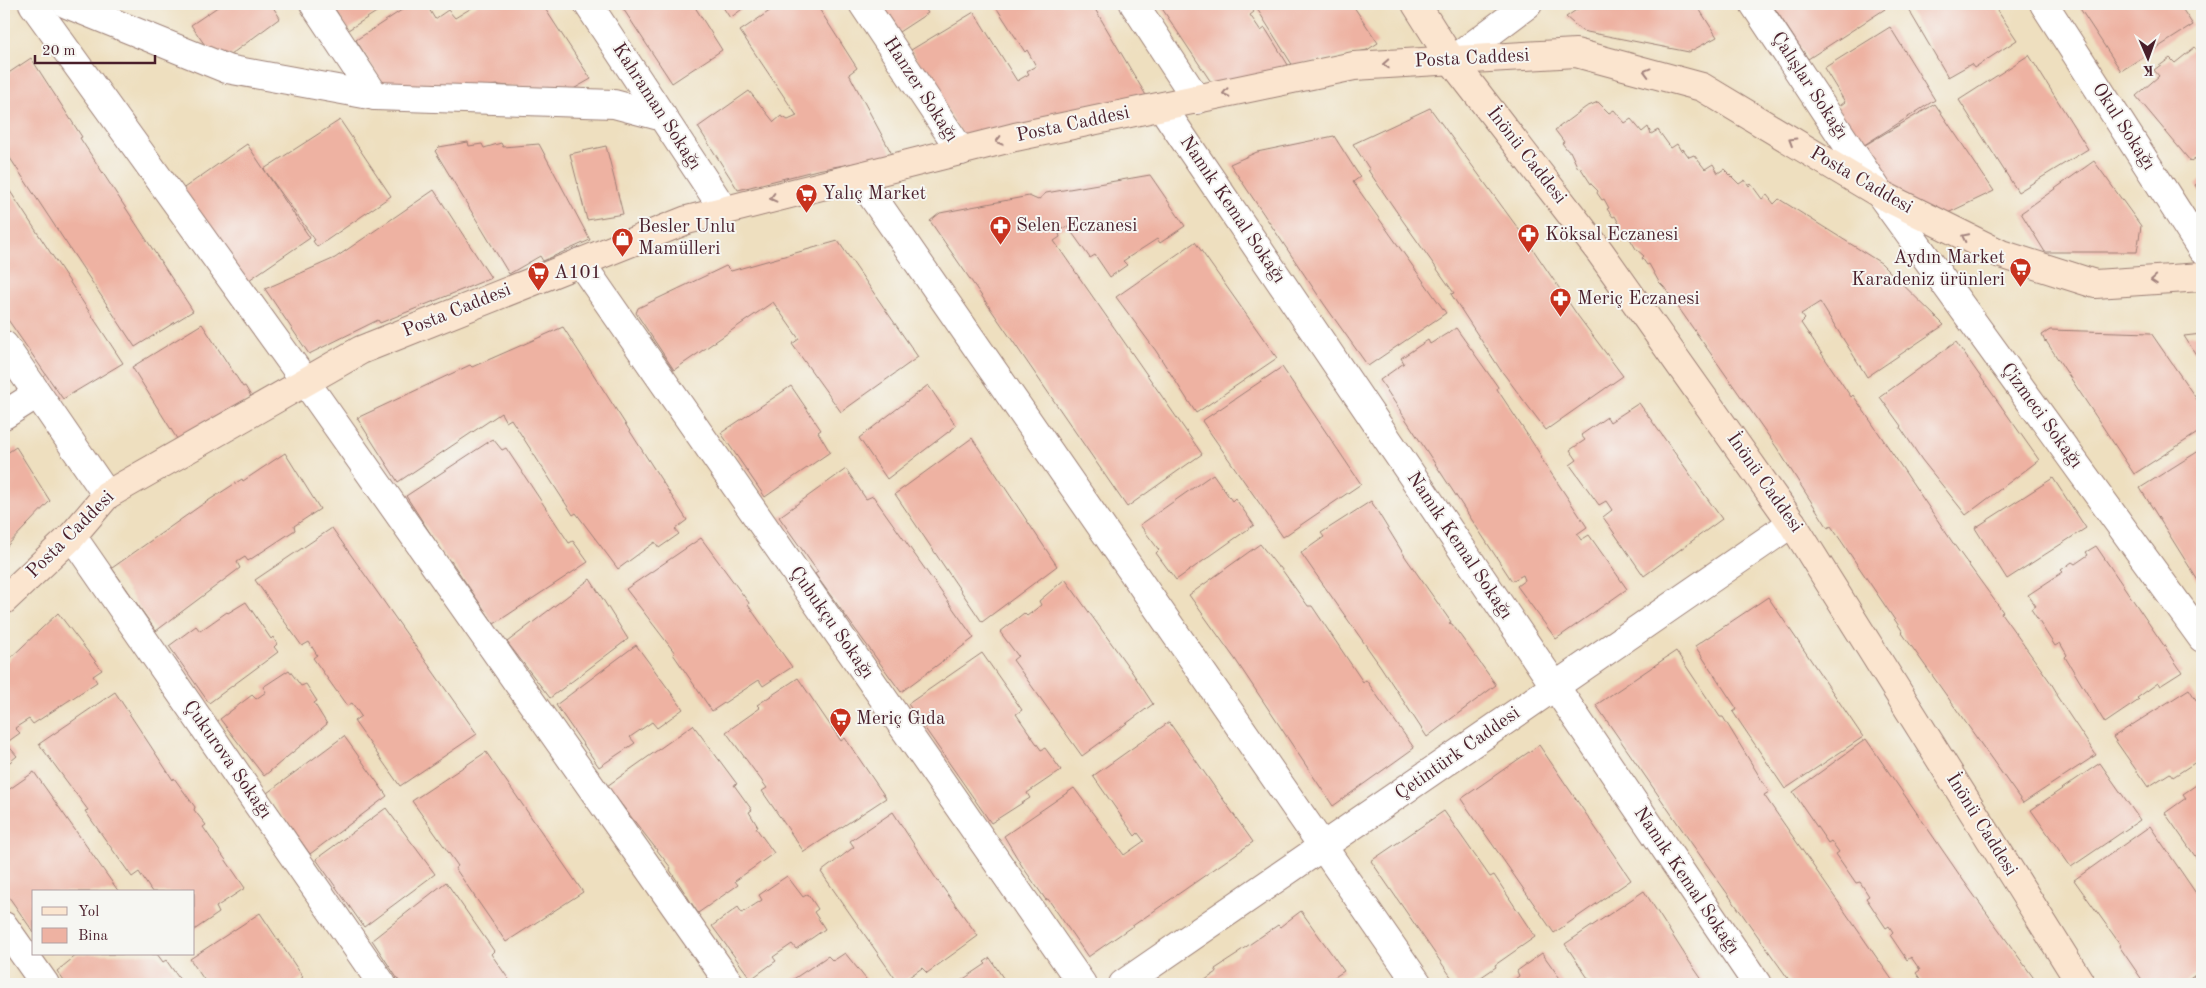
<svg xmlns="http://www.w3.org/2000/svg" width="2206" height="988" viewBox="0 0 2206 988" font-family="'Old Standard TT',serif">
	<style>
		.building { fill: #eeb2a2 }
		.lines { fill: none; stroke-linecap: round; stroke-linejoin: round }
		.street-casing { stroke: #9c7f75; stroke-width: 30 }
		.secondary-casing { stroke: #9c7f75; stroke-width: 30 }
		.street { stroke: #fff; stroke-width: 28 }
		.secondary { stroke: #fbe5cf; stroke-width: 28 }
		.oneway { stroke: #a2827d }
		.labels { text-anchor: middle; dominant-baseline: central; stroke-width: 4; stroke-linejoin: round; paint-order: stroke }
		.street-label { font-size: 19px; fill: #4a1f2b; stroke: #f6f6f2 }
		.poi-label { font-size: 19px; fill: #4a1f2b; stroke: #f6f6f2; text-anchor: start }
	</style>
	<rect width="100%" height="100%" fill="#f6f6f2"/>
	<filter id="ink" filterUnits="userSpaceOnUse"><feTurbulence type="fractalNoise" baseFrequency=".02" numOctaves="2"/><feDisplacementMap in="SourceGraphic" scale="10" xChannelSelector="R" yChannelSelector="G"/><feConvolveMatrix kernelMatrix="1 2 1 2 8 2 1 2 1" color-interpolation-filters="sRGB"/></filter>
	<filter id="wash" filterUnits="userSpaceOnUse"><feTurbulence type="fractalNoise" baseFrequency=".0096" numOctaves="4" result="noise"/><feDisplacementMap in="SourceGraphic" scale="20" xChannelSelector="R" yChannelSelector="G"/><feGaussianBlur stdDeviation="1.12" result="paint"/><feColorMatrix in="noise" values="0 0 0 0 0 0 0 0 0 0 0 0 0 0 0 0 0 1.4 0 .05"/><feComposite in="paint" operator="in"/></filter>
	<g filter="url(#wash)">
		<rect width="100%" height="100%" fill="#eedfbf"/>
		<g id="blocks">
			<g class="building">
				<polygon points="222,4 271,4 280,18 218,64 191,25"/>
				<polygon points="332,4 389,4 348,30"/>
				<polygon points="411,4 426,4 435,19 448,10 455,18 478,4 542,4 591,79 568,92 499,85 388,92 356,40"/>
				<polygon points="620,4 693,4 722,50 672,83"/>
				<polygon points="721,4 749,4 730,18"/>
				<polygon points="780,4 816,4 857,68 849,74 893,156 817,170 738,190 698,127 749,91 774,122 781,116 788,120 797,116 740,31"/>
				<polygon points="880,4 934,4 926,10 928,13 899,32"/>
				<polygon points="994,4 1092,4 1147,97 966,141 911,50 974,12 1017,81 1029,74 1027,71 1036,66 1027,50 1025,52"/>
				<polygon points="1159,4 1249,4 1254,12 1250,15 1261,31 1265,28 1290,68 1213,85"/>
				<polygon points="1254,4 1352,4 1378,43 1367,50 1293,66"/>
				<polygon points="1585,4 1696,4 1717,37 1689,52 1582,31 1566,17"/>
				<polygon points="1772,4 1881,4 1885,9 1808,59"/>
				<polygon points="1899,4 1993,4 2017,40 1974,68 1971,64 1948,77 1907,7 1903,10"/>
				<polygon points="2077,4 2179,4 2193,25 2121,71"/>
				<polygon points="2195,4 2202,4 2202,17 2200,12"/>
				<polygon points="1890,27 1935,100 1861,147 1837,108 1845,102 1824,68"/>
				<polygon points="2195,47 2202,56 2202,154 2191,162 2136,96 2159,76 2154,70 2170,58 2175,63"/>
				<polygon points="2029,55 2088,149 2018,192 1959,100"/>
				<polygon points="31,58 82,137 80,138 193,311 135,347 4,149 4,76"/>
				<polygon points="1598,102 1609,113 1614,110 1625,123 1631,119 1642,132 1648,127 1651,134 1658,130 1671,148 1677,144 1681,151 1683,149 1689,157 1694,155 1705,169 1713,164 1718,173 1724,169 1739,184 1745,180 1749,186 1751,184 1762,199 1767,195 1774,204 1779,199 1881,263 1944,325 1867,377 1820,302 1801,314 1805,319 1801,323 1851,397 1853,395 1955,546 2003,612 2001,613 2051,683 2057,693 2056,695 2096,755 2023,803 1902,633 1903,632 1831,526 1828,528 1777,448 1664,287 1659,282 1649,264 1647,265 1642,258 1644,256 1636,249 1626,232 1624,233 1615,216 1613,217 1607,209 1609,208 1604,199 1602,200 1597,193 1598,191 1591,184 1580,167 1578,168 1570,151 1568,151 1562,143 1564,142 1555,130 1586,107"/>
				<polygon points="1935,104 1994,191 1933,220 1892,190 1865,145"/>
				<polygon points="1430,108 1528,242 1578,316 1623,376 1546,430 1500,369 1451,294 1454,293 1403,221 1368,170 1370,170 1353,144"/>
				<polygon points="340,120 391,196 317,247 313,241 315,240 264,169"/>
				<polygon points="1334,136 1360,177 1353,182 1446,313 1368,366 1324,304 1230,164 1257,152"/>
				<polygon points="468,142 469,146 482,144 484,148 501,143 503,147 539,144 590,240 543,261 540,256 509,274 435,151 439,147"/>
				<polygon points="247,144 310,238 246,282 181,190"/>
				<polygon points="606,146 623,214 587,220 570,154"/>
				<polygon points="2094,161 2141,226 2137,252 2045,252 2021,213"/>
				<polygon points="1150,175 1185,226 1160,243 1157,239 1123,261 1127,265 1110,277 1095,255 1090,258 1068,227 1058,230 1060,237 1054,241 1202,454 1127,507 930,221 940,213 1029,196 1038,200 1046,193"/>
				<polygon points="2202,180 2202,196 2195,185"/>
				<polygon points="4,182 123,363 63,399 4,314"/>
				<polygon points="434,190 491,278 380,323 378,320 309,354 265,289 335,258"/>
				<polygon points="838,241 918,357 841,412 792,344 799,339 773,302 674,370 636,313 638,308 726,266 731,271"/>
				<polygon points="1195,242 1277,358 1196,413 1156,351 1116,297"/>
				<polygon points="202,324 243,387 245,386 252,398 179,442 132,367"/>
				<polygon points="563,327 687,520 675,529 679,534 659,548 655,542 618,569 576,513 573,515 511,419 506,422 501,413 398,482 357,418 470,365 472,367"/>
				<polygon points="1456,328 1498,387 1497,389 1542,457 1541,458 1587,527 1577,534 1581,540 1589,535 1627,589 1556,639 1517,586 1525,580 1523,575 1512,581 1380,380 1404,363 1401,358 1428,340 1430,344"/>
				<polygon points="2050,330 2151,333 2202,407 2202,430 2134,474 2046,341 2045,342 2042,335"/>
				<polygon points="2202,334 2202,364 2184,336"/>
				<polygon points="1956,342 2039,460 1966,515 1922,460 1900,427 1901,426 1880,397"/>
				<polygon points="1282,367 1361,484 1283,537 1202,421"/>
				<polygon points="928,385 956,426 887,479 859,438"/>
				<polygon points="791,386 821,430 818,432 830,452 765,497 721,433"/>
				<polygon points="1639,403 1722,519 1644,576 1603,517 1612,510 1606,501 1599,505 1570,465 1577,460 1570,450 1585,440 1581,435 1607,417 1610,422"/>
				<polygon points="972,438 1057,566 982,622 895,494"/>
				<polygon points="493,439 502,450 506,448 569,543 573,541 588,562 494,624 451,561 449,562 406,496"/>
				<polygon points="16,447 50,501 4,549 4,455"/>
				<polygon points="2202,449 2202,587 2140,488"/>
				<polygon points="285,453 320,509 294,526 295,530 248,561 245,557 237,562 240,568 156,631 112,568 200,506 242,479 243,481"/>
				<polygon points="846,469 866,499 873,496 974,638 901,692 815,574 818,572 779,517"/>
				<polygon points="1213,474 1232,501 1235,498 1254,525 1176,580 1156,553 1159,550 1140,525"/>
				<polygon points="2053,478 2086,528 2007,579 1975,528"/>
				<polygon points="1371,501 1406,558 1451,622 1449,623 1452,624 1496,685 1427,737 1381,667 1301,553 1324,537 1321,533"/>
				<polygon points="332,528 477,734 400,786 354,721 361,716 352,703 347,706 313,658 317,655 309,642 302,646 255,580"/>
				<polygon points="701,538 749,603 748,605 792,667 763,686 759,680 712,711 673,654 675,653 626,589"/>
				<polygon points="1260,544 1278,567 1280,567 1308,606 1312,606 1363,682 1366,680 1414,748 1333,806 1235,659 1189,595"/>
				<polygon points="2096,546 2182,672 2160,686 2158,683 2137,698 2139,700 2105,723 2065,657 2067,655 2060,643 2055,646 2031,609 2036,606 2028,595 2063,572 2061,570 2072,562 2075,564 2088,555 2086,552"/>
				<polygon points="590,579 628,639 550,698 507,642"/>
				<polygon points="1065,579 1130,669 1153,704 1082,756 1013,660 1018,656 1000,632 1024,613 1027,616 1041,605 1039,601"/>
				<polygon points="1768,597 1863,737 1785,789 1733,712 1737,709 1695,646"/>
				<polygon points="246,602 271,639 273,637 277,644 274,647 278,652 209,703 169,646 196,626 200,631 227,612 228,613"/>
				<polygon points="58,613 102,670 93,676 97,682 33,724 29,719 15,728 20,733 6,743 17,756 4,767 4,664"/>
				<polygon points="636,645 683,709 657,728 652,722 630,737 635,743 599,767 556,705"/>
				<polygon points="1676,651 1720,717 1723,717 1769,792 1764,795 1895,984 1792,984 1692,844 1596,705"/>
				<polygon points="982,653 1022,710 1016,714 1041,750 1045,748 1061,770 1027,793 1030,798 991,823 908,704"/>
				<polygon points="289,670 301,686 306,684 317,701 314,703 327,724 264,776 220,719 252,695 256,699 266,692 263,687"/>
				<polygon points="798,678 841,741 845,738 886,798 804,852 762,791 767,788 726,732 760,708 757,705"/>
				<polygon points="2189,689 2202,709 2202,748 2199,750 2202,758 2173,777 2170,773 2148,787 2113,737"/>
				<polygon points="115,692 173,780 174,778 195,807 194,810 206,825 203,827 245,888 216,907 219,913 194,930 194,892 152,892 139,872 132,877 85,811 88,810 39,744"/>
				<polygon points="1169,722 1253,842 1088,957 1048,899 1046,900 1022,866 1004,836 1074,788 1124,855 1144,841 1138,833 1135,836 1093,776"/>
				<polygon points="693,725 737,784 734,785 752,810 749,812 758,827 756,828 774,853 735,881 738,885 698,913 670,870 671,868 607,786"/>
				<polygon points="344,736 387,796 310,854 267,793"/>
				<polygon points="1866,739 1963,880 2038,984 1924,984 1916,973 1920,970 1911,957 1907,960 1890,935 1893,932 1889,926 1886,928 1866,898 1869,896 1860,882 1856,883 1836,854 1839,852 1831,841 1828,843 1793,792"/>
				<polygon points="1539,745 1631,880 1554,933 1461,799"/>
				<polygon points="486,752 583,892 506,942 455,868 458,866 412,801"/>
				<polygon points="2100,763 2140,820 2071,867 2031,810"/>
				<polygon points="34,772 119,892 34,892 34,933 4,890 4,793"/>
				<polygon points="2202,781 2202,855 2197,859 2165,813 2186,798 2183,794"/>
				<polygon points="386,808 435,874 364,927 316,859"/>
				<polygon points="1444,811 1490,877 1494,875 1535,937 1495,965 1496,967 1471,984 1456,984 1371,861"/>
				<polygon points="893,812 935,877 978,936 927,973 922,968 899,984 821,872 854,847 850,841"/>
				<polygon points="2150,826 2202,902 2202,970 2183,984 2145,984 2119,946 2120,944 2074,880"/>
				<polygon points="787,876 803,897 808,894 818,909 814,912 825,929 796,949 792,944 773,957 776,961 751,979 712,926 738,907 742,913 762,900 759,895"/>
				<polygon points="446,882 494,951 491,954 512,984 401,984 372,940"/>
				<polygon points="1644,891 1687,958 1705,984 1592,984 1565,944"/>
				<polygon points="1301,911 1344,971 1324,984 1199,984 1217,972 1215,969 1238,954 1237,953 1278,925 1280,927 1285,923"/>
				<polygon points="260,913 303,977 293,984 207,984 190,959"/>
				<polygon points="845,953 870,984 786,984 828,956 833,961"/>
				<polygon points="1542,953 1564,984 1508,984 1519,976 1517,971"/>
				<polygon points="78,954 157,954 163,962 166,960 183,984 66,984 57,971"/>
				<polygon points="990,958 1007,984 956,984 986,964 984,962"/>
			</g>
		</g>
	</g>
	<g filter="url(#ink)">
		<use href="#blocks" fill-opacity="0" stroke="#9c7f75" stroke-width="1"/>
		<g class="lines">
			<defs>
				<g id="street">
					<polyline points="33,4 305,381 730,984"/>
					<polyline points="67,4 227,69 375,96 614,104 663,117"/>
					<polyline points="314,4 375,96"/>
					<polyline points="588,4 724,210"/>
					<polyline points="863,4 961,151"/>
					<polyline points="1134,4 1197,100"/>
					<polyline points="1754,4 1880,194 2202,638"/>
					<polyline points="2044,4 2202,250"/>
					<polyline points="1452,61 1528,4"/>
					<polyline points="1162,107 1757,984"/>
					<polyline points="859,177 1418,984"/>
					<polyline points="580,262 1082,984"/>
					<polyline points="4,345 107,495"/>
					<polyline points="4,415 37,394"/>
					<polyline points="72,536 382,984"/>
					<polyline points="4,926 45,984"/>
					<polyline points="1123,984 1792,523"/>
				</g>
				<g id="secondary">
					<polyline points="1416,4 1452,61 1600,252 1792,523 2081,984"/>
					<polyline points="4,600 72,536 107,495 361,350 687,220 1015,137 1354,66 1576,53 1702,87 1880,194 2001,254 2095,284 2202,277"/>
				</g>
			</defs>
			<use href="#street" class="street-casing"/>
			<use href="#secondary" class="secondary-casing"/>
			<use href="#street" class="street"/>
			<use href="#secondary" class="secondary"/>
		</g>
		<defs><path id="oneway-chevron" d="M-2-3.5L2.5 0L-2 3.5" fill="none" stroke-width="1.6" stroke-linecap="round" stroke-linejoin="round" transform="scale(1.25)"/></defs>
		<g class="oneway">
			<use href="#oneway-chevron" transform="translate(1386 64) rotate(177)"/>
			<use href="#oneway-chevron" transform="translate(1647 72) rotate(-165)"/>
			<use href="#oneway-chevron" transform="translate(1226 93) rotate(168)"/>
			<use href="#oneway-chevron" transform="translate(999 141) rotate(166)"/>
			<use href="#oneway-chevron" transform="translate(1792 141) rotate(-149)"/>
			<use href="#oneway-chevron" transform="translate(773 198) rotate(166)"/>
			<use href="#oneway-chevron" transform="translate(1965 237) rotate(-154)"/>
			<use href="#oneway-chevron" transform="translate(2154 280) rotate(176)"/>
		</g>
	</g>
	<defs>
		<symbol id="supermarket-pin" viewBox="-11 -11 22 30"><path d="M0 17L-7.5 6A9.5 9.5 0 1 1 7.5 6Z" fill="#c8321e" stroke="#f6f6f2"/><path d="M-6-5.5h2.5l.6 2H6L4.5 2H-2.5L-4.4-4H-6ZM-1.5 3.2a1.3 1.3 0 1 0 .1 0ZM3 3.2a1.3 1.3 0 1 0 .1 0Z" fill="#fff"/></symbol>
		<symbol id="pharmacy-pin" viewBox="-11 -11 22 30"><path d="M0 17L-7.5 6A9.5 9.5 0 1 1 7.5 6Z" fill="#c8321e" stroke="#f6f6f2"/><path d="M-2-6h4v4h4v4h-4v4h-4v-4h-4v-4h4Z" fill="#fff"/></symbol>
		<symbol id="shop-pin" viewBox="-11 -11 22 30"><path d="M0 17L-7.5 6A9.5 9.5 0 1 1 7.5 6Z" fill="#c8321e" stroke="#f6f6f2"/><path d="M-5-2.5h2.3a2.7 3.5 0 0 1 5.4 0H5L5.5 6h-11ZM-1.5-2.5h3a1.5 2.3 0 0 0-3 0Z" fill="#fff"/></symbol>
	</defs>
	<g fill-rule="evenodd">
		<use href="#supermarket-pin" x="794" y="182" width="25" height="34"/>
		<use href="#pharmacy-pin" x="988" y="214" width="25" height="34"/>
		<use href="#pharmacy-pin" x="1516" y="222" width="25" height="34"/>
		<use href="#shop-pin" x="610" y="226" width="25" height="34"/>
		<use href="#supermarket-pin" x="2008" y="256" width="25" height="34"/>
		<use href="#supermarket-pin" x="526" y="260" width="25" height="34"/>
		<use href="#pharmacy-pin" x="1548" y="286" width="25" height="34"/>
		<use href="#supermarket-pin" x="828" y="706" width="25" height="34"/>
	</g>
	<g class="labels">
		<g class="street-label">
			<text transform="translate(1472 59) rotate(-3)">Posta Caddesi</text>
			<text transform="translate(1809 86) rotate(57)">Çalışlar Sokağı</text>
			<text transform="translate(920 90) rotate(57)">Hanzer Sokağı</text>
			<text transform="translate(656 107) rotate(57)">Kahraman Sokağı</text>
			<text transform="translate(1073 125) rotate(-12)">Posta Caddesi</text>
			<text transform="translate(2123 127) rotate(57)">Okul Sokağı</text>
			<text transform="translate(1526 156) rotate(52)">İnönü Caddesi</text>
			<text transform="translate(1861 181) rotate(30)">Posta Caddesi</text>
			<text transform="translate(1232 210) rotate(56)">Namık Kemal Sokağı</text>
			<text transform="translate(457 311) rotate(-22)">Posta Caddesi</text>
			<text transform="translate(2041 416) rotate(54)">Çizmeci Sokağı</text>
			<text transform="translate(1764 483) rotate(55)">İnönü Caddesi</text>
			<text transform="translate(71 535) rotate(-45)">Posta Caddesi</text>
			<text transform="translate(1459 546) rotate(56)">Namık Kemal Sokağı</text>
			<text transform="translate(831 623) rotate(55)">Çubukçu Sokağı</text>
			<text transform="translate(1458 754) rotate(-35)">Çetintürk Caddesi</text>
			<text transform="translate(227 760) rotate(55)">Çukurova Sokağı</text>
			<text transform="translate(1981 825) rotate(58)">İnönü Caddesi</text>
			<text transform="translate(1686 881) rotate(56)">Namık Kemal Sokağı</text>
		</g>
		<g class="poi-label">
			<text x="822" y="194">Yalıç Market</text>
			<text x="1016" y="226">Selen Eczanesi</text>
			<text x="638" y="227">Besler Unlu<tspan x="638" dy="22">Mamülleri</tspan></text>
			<text x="1545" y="235">Köksal Eczanesi</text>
			<text x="2005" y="258" text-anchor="end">Aydın Market<tspan x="2005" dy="22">Karadeniz ürünleri</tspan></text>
			<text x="554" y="273">A101</text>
			<text x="1577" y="299">Meriç Eczanesi</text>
			<text x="856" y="719">Meriç Gıda</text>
		</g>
	</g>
	<rect width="2206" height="988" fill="none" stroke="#f6f6f2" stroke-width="20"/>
	<rect x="32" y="890" width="162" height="65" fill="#f6f6f2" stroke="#b1a0a2"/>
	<rect x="42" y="907" width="25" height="8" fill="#fbe5cf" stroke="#b1a0a2"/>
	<text x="78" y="916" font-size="15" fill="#4a1f2b">Yol</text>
	<rect x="42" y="928" width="25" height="15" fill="#eeb2a2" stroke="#b1a0a2"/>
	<text x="78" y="940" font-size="15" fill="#4a1f2b">Bina</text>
	<g transform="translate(2148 58) rotate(178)" stroke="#f6f6f2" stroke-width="4" paint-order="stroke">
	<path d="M0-4L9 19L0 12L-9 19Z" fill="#4a1f2b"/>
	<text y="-8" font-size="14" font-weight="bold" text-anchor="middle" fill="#4a1f2b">K</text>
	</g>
	<path d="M35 55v8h120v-8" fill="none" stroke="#4a1f2b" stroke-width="2.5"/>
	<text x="42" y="55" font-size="15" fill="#4a1f2b" stroke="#f6f6f2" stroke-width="4" paint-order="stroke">20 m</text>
</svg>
